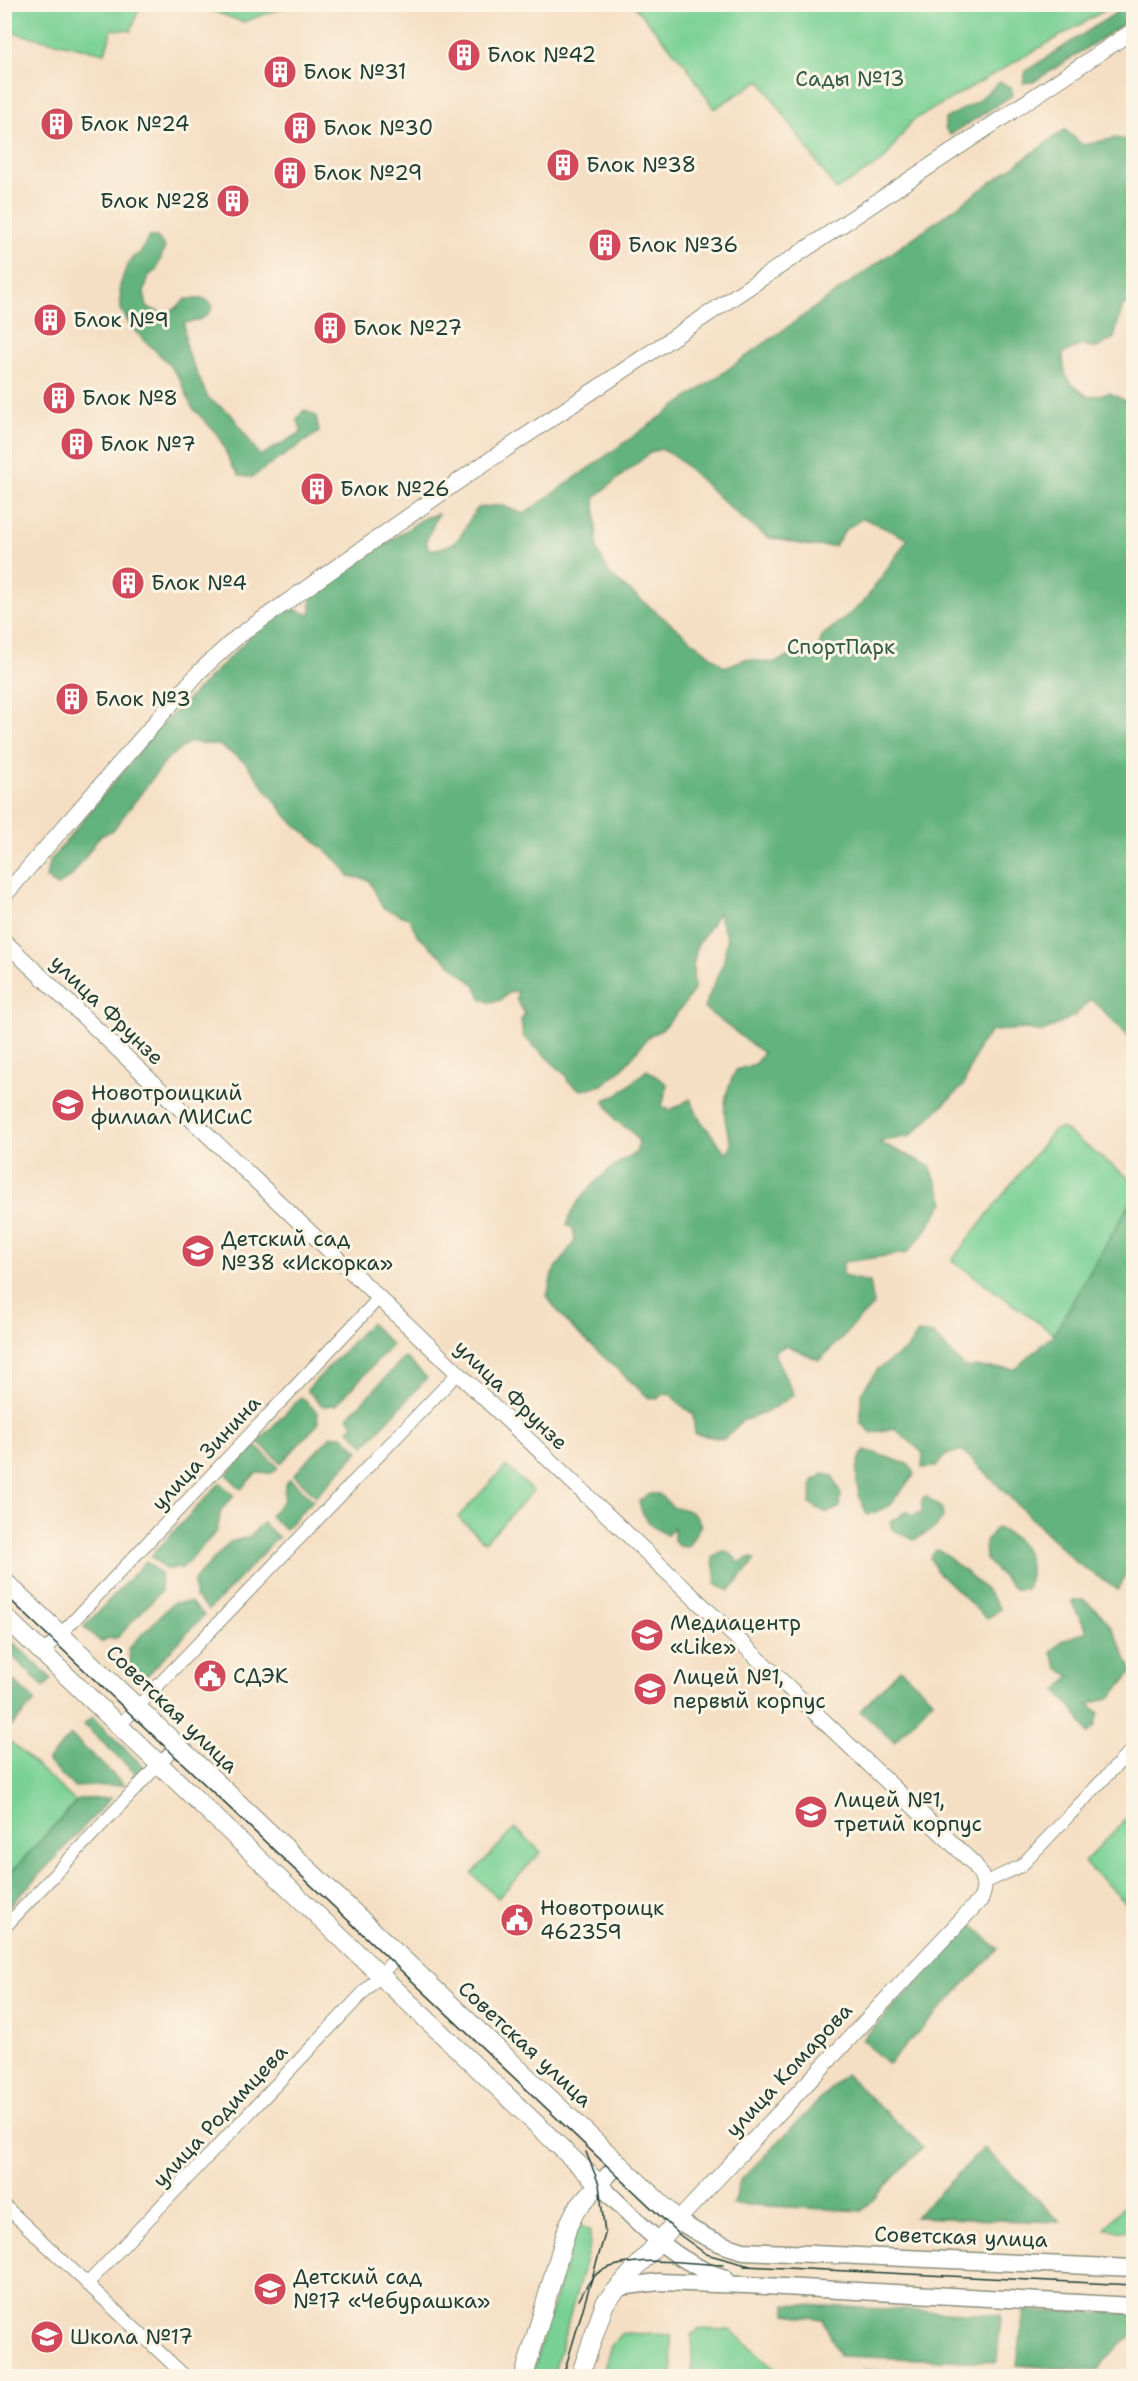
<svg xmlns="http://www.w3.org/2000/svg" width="1138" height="2381" viewBox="0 0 1138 2381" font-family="'Shantell Sans',sans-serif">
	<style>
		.green { fill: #7ad195; stroke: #4c8764; stroke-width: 1.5 }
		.forest { fill: #63b37e; stroke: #417859; stroke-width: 1.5; fill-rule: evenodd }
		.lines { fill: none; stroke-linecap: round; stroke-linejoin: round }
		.minor-casing { stroke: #8a8e7c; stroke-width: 14 }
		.tertiary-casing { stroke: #8a8e7c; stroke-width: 17 }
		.secondary-casing { stroke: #8a8e7c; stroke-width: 19 }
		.primary-casing { stroke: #8a8e7c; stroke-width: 20 }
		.minor { stroke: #fff; stroke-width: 12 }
		.tertiary { stroke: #fff; stroke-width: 15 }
		.secondary { stroke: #fff; stroke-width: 16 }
		.primary { stroke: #fff; stroke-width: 18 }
		.tram { stroke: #1f3d34; stroke-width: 1.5 }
		.labels { text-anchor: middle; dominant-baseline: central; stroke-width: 6; stroke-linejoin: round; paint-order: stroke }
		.poi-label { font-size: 21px; fill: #1f3d34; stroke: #fcf5e5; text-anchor: start }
		.park-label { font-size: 21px; fill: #315b47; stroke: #fcf5e5 }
		.street-label { font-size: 21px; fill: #1f3d34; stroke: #fcf5e5 }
	</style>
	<rect width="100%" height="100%" fill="#fcf5e5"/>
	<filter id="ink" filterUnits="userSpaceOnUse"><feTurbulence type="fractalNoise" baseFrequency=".0167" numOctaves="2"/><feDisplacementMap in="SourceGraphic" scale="12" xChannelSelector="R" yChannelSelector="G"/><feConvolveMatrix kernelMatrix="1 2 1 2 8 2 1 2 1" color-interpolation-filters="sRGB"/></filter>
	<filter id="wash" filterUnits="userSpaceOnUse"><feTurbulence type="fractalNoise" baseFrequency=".008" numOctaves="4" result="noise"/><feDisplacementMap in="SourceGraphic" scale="24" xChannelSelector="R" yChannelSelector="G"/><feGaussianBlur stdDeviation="1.35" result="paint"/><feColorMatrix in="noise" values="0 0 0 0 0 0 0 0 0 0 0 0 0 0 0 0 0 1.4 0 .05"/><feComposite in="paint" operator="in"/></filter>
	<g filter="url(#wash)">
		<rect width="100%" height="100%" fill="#f5dfc4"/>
		<g class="green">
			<polygon points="5,4 140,4 140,5 131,31 112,29 105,53 5,31"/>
			<polygon points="196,5 291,5 243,22"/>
			<polygon points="633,5 1114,5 912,121 883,161 836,190 760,80 714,109 686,65"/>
			<polygon points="1062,1128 1133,1181 1133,1198 1054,1334 952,1260 1053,1131"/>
			<polygon points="506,1466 533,1491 485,1542 458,1517"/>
			<polygon points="4,1736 76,1802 5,1879 4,1879"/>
			<polygon points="1129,1816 1133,1821 1133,1910 1084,1862"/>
			<polygon points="515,1828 541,1852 498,1898 472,1874"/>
			<polygon points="1131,2197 1133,2197 1133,2231 1105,2229"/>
			<polygon points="578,2224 590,2231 590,2244 553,2376 531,2376"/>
			<polygon points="698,2329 731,2330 783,2376 692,2376 692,2336"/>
			<polygon points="623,2333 671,2335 672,2376 602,2376 611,2346"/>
			<polygon points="863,2370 976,2376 977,2376 870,2376"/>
		</g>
		<g class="forest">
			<polygon points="1125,7 1133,13 1124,24 1033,82 1023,83 1026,71"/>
			<polygon points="1000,82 1011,87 1013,95 950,135 945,128 945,119 976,102"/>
			<path d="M1065,130L1083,145L1116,138L1133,141V307L1123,304L1114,338L1097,348L1082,345L1063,353C1063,379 1068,383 1089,397L1110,393L1133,405V1040L1091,999L1074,1016L1043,1032L1027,1029L991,1031L979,1046L963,1086L910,1136L879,1142L930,1166L944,1202L924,1233L907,1253L843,1262V1276L870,1282L874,1305C854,1322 839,1343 819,1360L786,1345L774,1353L794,1395L767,1412L742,1421L724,1439L695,1434L693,1414L679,1404L671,1394L665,1393L657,1399L649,1398L570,1326L547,1297L552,1274L575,1241L573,1228L567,1225C574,1197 611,1165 636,1153L639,1142L632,1132L616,1121L604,1100L618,1095L647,1070L667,1084L662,1107L671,1110L690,1099L700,1120L726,1153L732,1145C721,1116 722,1098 736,1070L755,1064L763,1053L704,1008L724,961L727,939L718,913L697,946L693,967L694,990L682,1007L662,1030L650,1035L622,1069L602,1085L581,1090L568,1082L566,1075L523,1036L521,1020L525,1014L516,999L518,991L509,992L501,1000L489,1002L481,998L476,986L417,935L410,919L383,908L369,880L349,876L338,861L289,819L245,762L219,745L190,742L168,758L113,830L99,837L72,876L57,886L46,878L49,862L154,733L257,630L278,614L294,609L310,615L313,590L328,584L424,518L438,514L426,541L429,550C468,545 458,532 478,508L500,505L524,514ZM661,449L675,456L739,516L767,537L810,546H835L844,531L863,518L908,539L863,603L822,636L819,646L772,663L745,659L725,667L610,575L597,550L595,497L651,452Z"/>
			<path d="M149,237H157L165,247L156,271L149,275L144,293L147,307L163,314L175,309L186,299H205L213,306C208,319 197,321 184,323L186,349L208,398L231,414L260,456L302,432L297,419L304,410L316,416L319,432L252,477L240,476L232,466L219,436L192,407L180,379L166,361L131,327L121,309L120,286L126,268L132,258L140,253Z"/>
			<polygon points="1133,1198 1134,1557 1118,1590 1077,1563 962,1450 946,1455 936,1466 922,1468 923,1453 894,1428 872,1433 861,1423 861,1393 878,1369 907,1349 918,1333 933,1334 964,1367 1016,1369 1054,1334"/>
			<polygon points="370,1323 392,1345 336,1405 323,1406 307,1390"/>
			<polygon points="405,1357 427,1378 365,1445 349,1430 353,1423 348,1417"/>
			<polygon points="301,1397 317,1412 318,1424 281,1463 258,1442"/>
			<polygon points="331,1436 343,1436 359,1451 316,1496 294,1475"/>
			<polygon points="255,1445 278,1467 272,1473 256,1473 241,1489 227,1475"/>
			<path d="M865,1450L907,1464L914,1470V1475L889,1506L868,1515C857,1498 851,1468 865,1450Z"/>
			<polygon points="823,1474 833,1476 841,1495 839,1508 827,1513 810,1504 813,1481"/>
			<polygon points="290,1479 313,1500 285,1529 270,1516 284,1500 285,1484"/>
			<polygon points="220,1483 234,1496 221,1510 217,1531 182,1568 165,1569 151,1556"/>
			<path d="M648,1494H659L674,1508C687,1508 695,1513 701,1525L688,1547L679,1546L674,1541V1528L667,1535C651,1527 641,1517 639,1501Z"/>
			<polygon points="926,1496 942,1509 943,1517 936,1527 914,1540 892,1529 890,1522 907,1511 913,1516 922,1512 922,1499"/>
			<polygon points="263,1523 278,1537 209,1610 195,1597 194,1580 230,1542 249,1537"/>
			<path d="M996,1528C1023,1537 1038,1561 1026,1589H1014L986,1560L985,1542Z"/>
			<polygon points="936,1550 941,1551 987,1591 1000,1609 987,1619 936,1570 930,1557"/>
			<path d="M722,1551L729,1552L739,1563L750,1557L755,1560L729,1591L715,1583C718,1574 712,1566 713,1557Z"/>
			<polygon points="146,1561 160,1574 161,1591 117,1638 108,1638 101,1642 84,1627"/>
			<path d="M1083,1600C1111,1617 1120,1642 1132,1672L1110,1698L1089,1704L1099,1713L1095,1728L1088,1733L1076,1713L1057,1691L1070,1676L1058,1668L1051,1653L1061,1641L1087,1631C1083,1620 1074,1612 1072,1601Z"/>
			<polygon points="190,1602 204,1615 142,1681 126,1666 130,1658 128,1649 173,1603"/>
			<polygon points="4,1634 52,1679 44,1687 5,1649"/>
			<polygon points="900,1669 933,1700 894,1742 860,1711"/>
			<polygon points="4,1672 35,1701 11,1727 5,1721"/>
			<polygon points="92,1717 144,1767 137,1775 84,1725"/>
			<polygon points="71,1735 124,1785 74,1787 47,1761"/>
			<polygon points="111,1798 5,1911 5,1879 79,1799"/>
			<polygon points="973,1925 998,1949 888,2064 862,2040"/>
			<polygon points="845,2074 923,2147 862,2211 733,2204 740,2181"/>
			<polygon points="984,2148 1060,2222 915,2217"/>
			<polygon points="786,2304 1001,2315 997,2362 839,2356 823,2319 786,2314"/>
			<polygon points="1024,2311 1133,2313 1133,2335 1120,2344 1096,2371 1017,2365"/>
		</g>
	</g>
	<g filter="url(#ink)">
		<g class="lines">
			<defs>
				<g id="minor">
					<polyline points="43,1653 379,1298"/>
					<polyline points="119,1726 458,1373"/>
					<polyline points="984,1883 1021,1866 1134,1747"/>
					<polyline points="4,1928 177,1745"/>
					<polyline points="4,2205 185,2376"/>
					<polyline points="87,2284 399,1955"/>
				</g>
				<g id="tertiary">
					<polyline points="4,896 200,671 237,637 473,471 1134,30"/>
					<path d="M4,941L975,1865C983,1877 987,1885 981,1899L678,2220"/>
				</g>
				<g id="secondary">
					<path d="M619,2164L599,2184C637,2221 673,2263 725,2278"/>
					<path d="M678,2220C699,2235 719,2245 744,2251L1134,2268"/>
					<polyline points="620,2287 658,2282 746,2285 1134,2306"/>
				</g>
				<g id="primary">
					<polyline points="4,1581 678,2220 605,2303 580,2376"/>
					<polyline points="4,1616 599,2184 576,2210 568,2226 524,2376"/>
				</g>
			</defs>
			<use href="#minor" class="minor-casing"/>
			<use href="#tertiary" class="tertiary-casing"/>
			<use href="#secondary" class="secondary-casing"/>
			<use href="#primary" class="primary-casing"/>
			<use href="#minor" class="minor"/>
			<use href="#tertiary" class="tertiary"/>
			<use href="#secondary" class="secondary"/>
			<use href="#primary" class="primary"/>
			<g class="tram">
				<polyline points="4,1594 681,2236 706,2254 750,2266"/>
				<polyline points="744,2266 1134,2285"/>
				<path d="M579,2300C584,2291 591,2276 601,2271C632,2255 689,2263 723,2265"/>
				<polyline points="563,2376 605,2234 599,2184 586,2152"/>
			</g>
		</g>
	</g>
	<defs>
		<symbol id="building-disc" viewBox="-11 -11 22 22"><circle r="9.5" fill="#d1495b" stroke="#fcf5e5"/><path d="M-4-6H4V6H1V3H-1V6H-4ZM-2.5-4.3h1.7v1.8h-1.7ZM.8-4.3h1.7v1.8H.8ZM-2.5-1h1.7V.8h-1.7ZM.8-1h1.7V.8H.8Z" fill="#fff"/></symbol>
		<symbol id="university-disc" viewBox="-11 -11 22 22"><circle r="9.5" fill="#d1495b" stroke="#fcf5e5"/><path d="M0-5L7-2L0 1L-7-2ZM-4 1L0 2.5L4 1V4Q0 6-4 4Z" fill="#fff"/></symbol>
		<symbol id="school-disc" viewBox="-11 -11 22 22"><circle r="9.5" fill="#d1495b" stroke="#fcf5e5"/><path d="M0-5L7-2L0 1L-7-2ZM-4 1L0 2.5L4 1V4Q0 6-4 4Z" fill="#fff"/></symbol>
		<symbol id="civic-disc" viewBox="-11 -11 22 22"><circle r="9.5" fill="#d1495b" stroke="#fcf5e5"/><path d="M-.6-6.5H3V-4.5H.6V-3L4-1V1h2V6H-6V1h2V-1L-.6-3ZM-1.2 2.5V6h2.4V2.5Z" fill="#fff"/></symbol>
	</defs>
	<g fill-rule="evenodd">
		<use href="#building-disc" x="445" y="36" width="38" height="38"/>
		<use href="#building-disc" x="261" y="53" width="38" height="38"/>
		<use href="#building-disc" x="38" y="105" width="38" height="38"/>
		<use href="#building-disc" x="281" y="109" width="38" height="38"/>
		<use href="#building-disc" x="544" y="146" width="38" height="38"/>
		<use href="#building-disc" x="271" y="154" width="38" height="38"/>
		<use href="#building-disc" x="214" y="182" width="38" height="38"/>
		<use href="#building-disc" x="586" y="226" width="38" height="38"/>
		<use href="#building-disc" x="31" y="301" width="38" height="38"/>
		<use href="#building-disc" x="311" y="309" width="38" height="38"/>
		<use href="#building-disc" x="40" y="379" width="38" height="38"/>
		<use href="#building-disc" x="58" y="425" width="38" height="38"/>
		<use href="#building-disc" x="298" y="470" width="38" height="38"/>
		<use href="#building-disc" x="109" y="564" width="38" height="38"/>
		<use href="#building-disc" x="53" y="680" width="38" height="38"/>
		<use href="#university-disc" x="49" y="1086" width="38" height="38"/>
		<use href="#school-disc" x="179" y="1232" width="38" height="38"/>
		<use href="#school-disc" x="628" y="1616" width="38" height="38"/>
		<use href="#civic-disc" x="191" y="1657" width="38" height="38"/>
		<use href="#school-disc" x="631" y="1670" width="38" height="38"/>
		<use href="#school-disc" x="792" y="1793" width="38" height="38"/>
		<use href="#civic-disc" x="498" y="1901" width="38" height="38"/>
		<use href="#school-disc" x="251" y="2270" width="38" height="38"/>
		<use href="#school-disc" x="28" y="2318" width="38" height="38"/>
	</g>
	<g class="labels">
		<g class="poi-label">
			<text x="487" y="55">Блок №42</text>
			<text x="303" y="72">Блок №31</text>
			<text x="80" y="124">Блок №24</text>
			<text x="323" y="128">Блок №30</text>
			<text x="586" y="165">Блок №38</text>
			<text x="313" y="173">Блок №29</text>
			<text x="210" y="201" text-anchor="end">Блок №28</text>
			<text x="628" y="245">Блок №36</text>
			<text x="73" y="320">Блок №9</text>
			<text x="353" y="328">Блок №27</text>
			<text x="82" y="398">Блок №8</text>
			<text x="100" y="444">Блок №7</text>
			<text x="340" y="489">Блок №26</text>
			<text x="151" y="583">Блок №4</text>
			<text x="95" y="699">Блок №3</text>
			<text x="91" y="1093">Новотроицкий<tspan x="91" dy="24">филиал МИСиС</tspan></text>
			<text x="221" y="1239">Детский сад<tspan x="221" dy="24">№38 «Искорка»</tspan></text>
			<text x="670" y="1623">Медиацентр<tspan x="670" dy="24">«Like»</tspan></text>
			<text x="233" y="1676">СДЭК</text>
			<text x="673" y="1677">Лицей №1,<tspan x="673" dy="24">первый корпус</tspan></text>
			<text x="834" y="1800">Лицей №1,<tspan x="834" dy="24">третий корпус</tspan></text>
			<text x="540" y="1908">Новотроицк<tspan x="540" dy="24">462359</tspan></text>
			<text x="293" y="2277">Детский сад<tspan x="293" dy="24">№17 «Чебурашка»</tspan></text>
			<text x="70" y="2337">Школа №17</text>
		</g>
		<g class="park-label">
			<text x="850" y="79">Сады №13</text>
			<text x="841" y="647">СпортПарк</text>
		</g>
		<g class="street-label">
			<text transform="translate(107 1010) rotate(44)">улица Фрунзе</text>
			<text transform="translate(511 1395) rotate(44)">улица Фрунзе</text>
			<text transform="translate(206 1453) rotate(-47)">улица Зинина</text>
			<text transform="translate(172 1709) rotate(44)">Советская улица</text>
			<text transform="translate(525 2044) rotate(43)">Советская улица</text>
			<text transform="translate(789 2070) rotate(-47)">улица Комарова</text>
			<text transform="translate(220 2116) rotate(-47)">улица Родимцева</text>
			<text transform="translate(961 2237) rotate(2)">Советская улица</text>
		</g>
	</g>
	<rect width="1138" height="2381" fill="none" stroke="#fcf5e5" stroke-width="24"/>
</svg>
